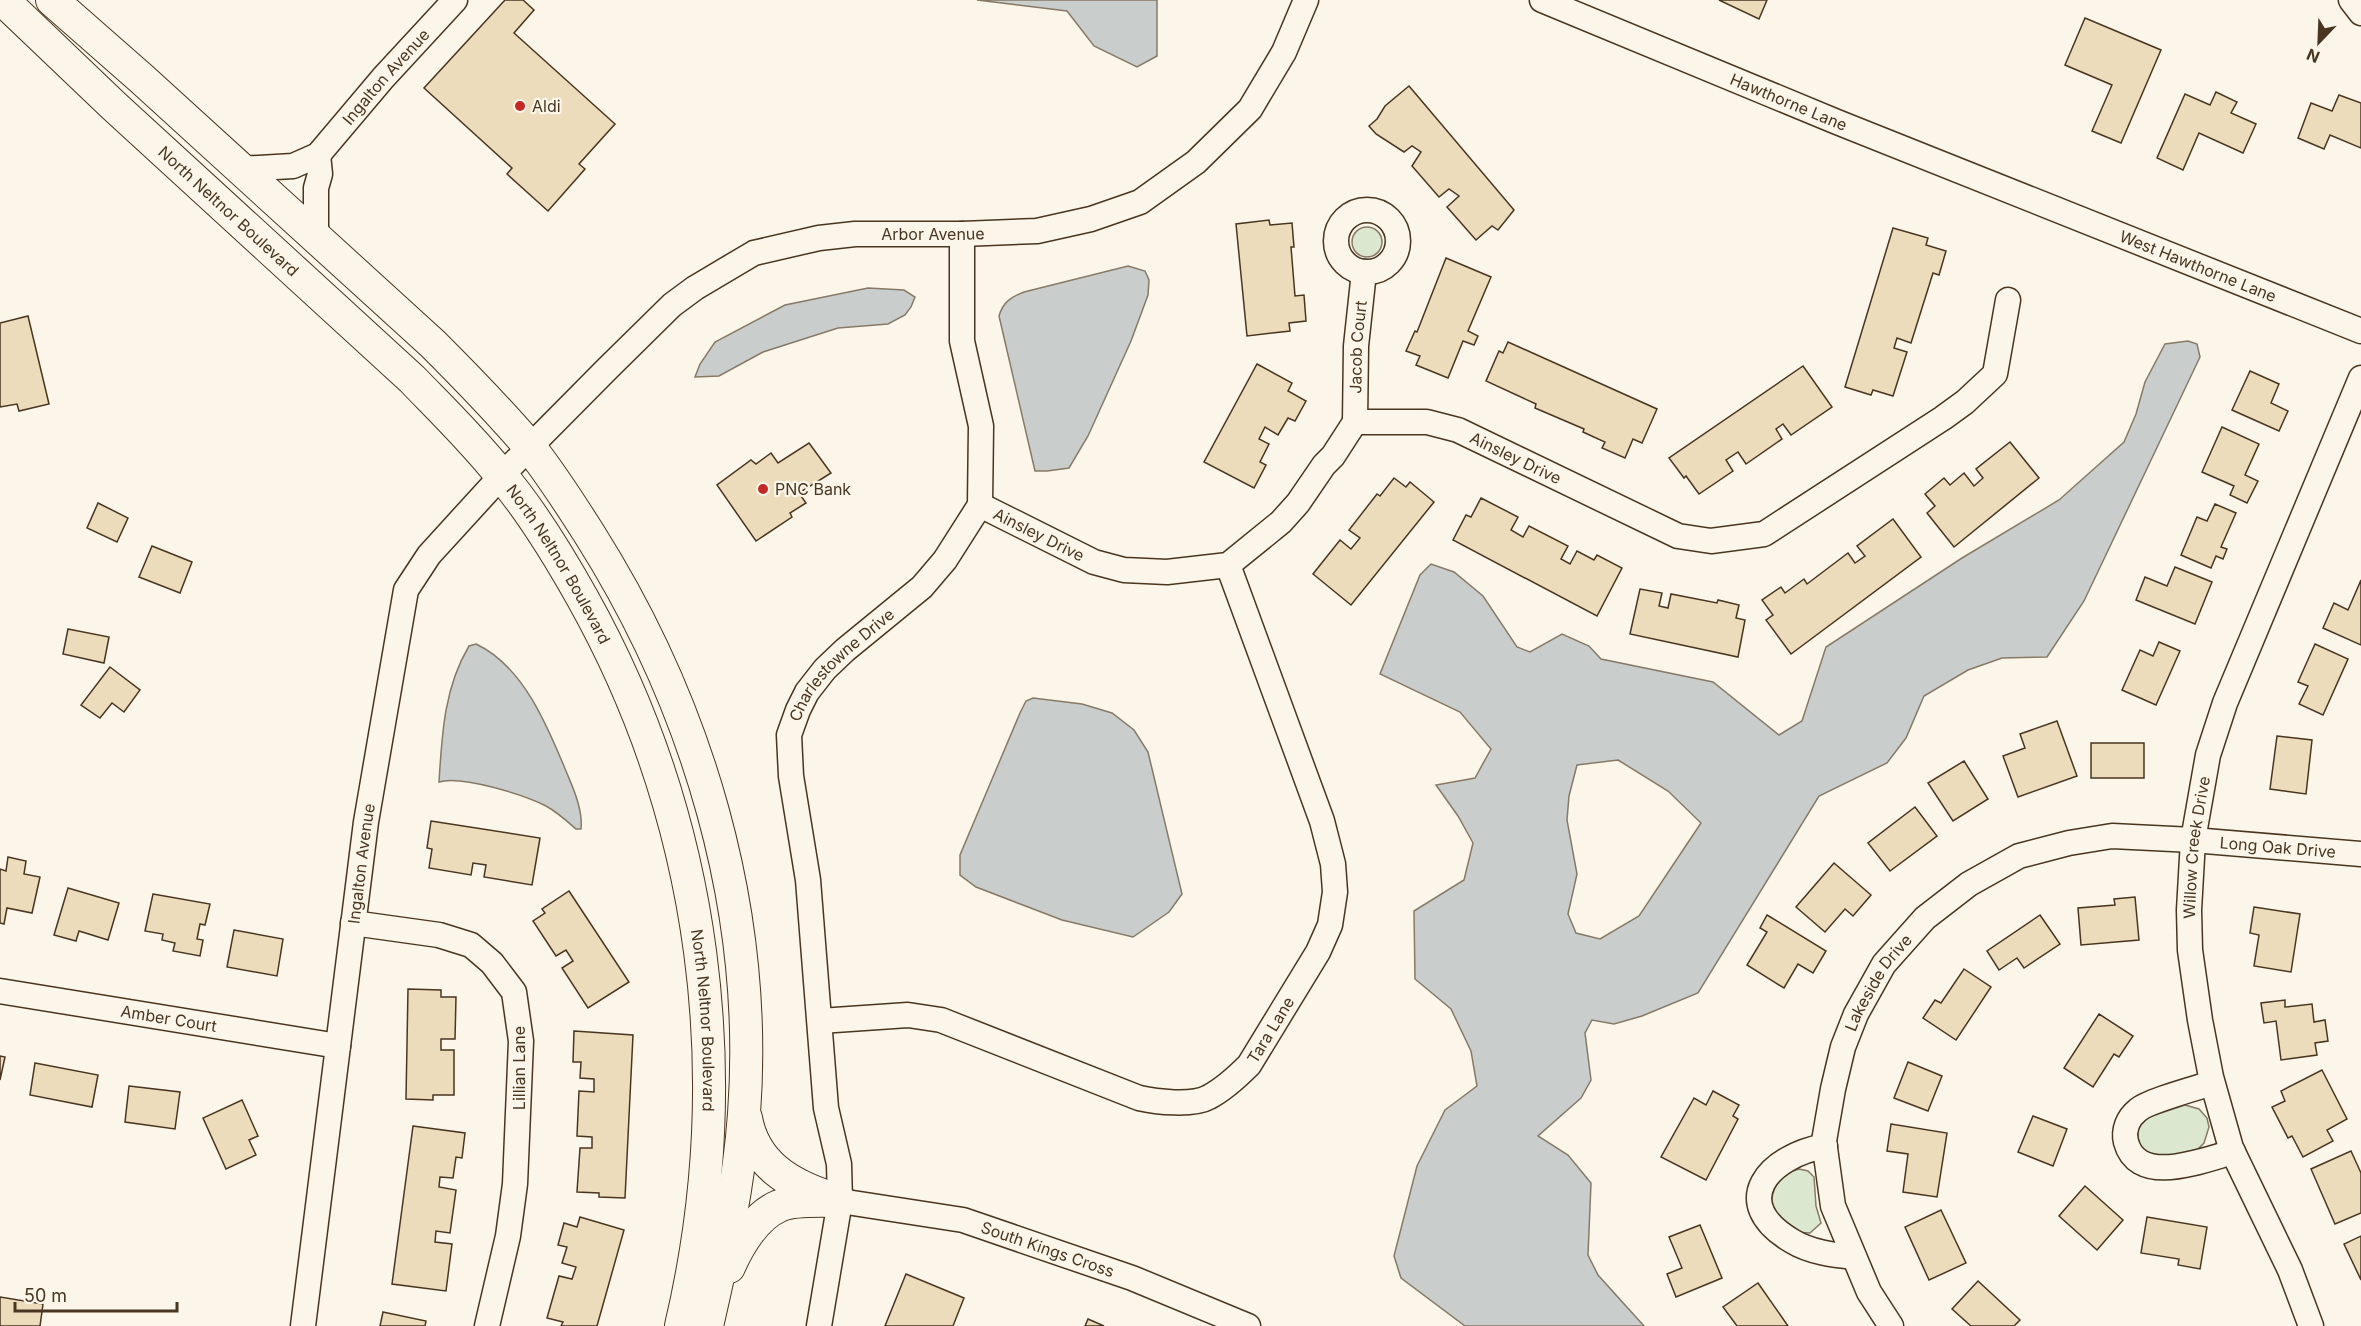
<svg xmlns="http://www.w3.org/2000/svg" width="2361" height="1326" viewBox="0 0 2361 1326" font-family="Inter,sans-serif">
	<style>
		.green { fill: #dce7d0; stroke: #887966; stroke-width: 1.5 }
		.water { fill: #c9cecd; stroke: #887966; stroke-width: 1.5; fill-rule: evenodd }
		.building { fill: #ecdcbc; stroke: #4a3520; stroke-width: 1.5 }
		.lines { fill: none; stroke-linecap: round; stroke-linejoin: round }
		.minor-casing { stroke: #4a3520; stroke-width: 27 }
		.major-casing { stroke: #4a3520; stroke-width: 34 }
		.minor { stroke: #fbf6e9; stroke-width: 24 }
		.major { stroke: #fbf6e9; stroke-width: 32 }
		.poi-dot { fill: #c62828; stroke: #fbf6e9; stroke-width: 2 }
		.labels { text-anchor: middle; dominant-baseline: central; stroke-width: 4.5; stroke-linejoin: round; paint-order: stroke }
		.street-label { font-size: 16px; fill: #4a3520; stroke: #fbf6e9 }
		.poi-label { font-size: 16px; fill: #4a3520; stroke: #fbf6e9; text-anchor: start }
	</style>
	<rect width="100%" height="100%" fill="#fbf6e9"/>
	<g class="green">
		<circle cx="1367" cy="242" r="15"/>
		<path d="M2185,1105L2199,1109L2207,1118L2209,1127L2204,1143L2197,1150L2158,1159L2145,1155C2138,1142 2134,1133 2143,1119Z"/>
		<path d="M1799,1169L1808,1171L1814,1177L1816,1206L1821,1223L1810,1233L1793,1232L1771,1207C1772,1187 1779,1174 1799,1169Z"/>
	</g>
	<g class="water">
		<polygon points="977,0 1157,0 1157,56 1137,67 1094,46 1067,11"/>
		<path d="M1128,266L1145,271L1149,280L1148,295L1131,341L1088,436L1069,468L1047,471H1035L999,316C1003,302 1011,297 1024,292Z"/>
		<polygon points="868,288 904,290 915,297 911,307 905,315 888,324 838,328 763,352 719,376 695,377 700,364 715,342 785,305"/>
		<path d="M2188,341L2197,344L2200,357L2084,601L2047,657L2002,658L1968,670L1924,696L1906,738L1887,763L1819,796L1698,993L1642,1016L1614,1024L1592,1020L1585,1033L1591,1080L1581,1098L1538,1136L1568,1155L1591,1183L1588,1255L1598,1275L1644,1326H1465L1401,1278L1394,1256L1417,1166L1445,1110L1477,1086L1471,1051L1451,1009L1415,979L1414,911L1464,880L1473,843L1458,816L1436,785L1475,778L1491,749L1460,712L1380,674L1420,575L1431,564L1454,572L1483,596L1517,647L1530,652L1562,634L1589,646L1601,659L1713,682L1779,735L1802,721L1826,647L1962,558L2059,500L2124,442L2136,414L2145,382L2165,344ZM1618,760L1668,791L1701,823L1639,916L1600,939L1576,933L1568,914L1577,874L1567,820L1569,796L1577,765Z"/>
		<path d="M476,644C523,666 547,725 566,771C573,788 583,809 581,829H576C567,821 557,812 546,806C525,795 461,775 439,782C442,734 444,688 469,646Z"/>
		<polygon points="1033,698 1082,704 1112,713 1134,730 1148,752 1182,894 1169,912 1133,937 1062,920 976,887 960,875 960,855 1020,713 1026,701"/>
	</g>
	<g class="building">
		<polygon points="505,0 523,0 534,10 514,33 615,124 579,164 585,169 548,211 507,174 512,168 424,88"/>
		<polygon points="1719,0 1767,0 1759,19"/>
		<polygon points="2085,18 2161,50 2121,143 2092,131 2112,85 2065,65"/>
		<polygon points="1409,86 1514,210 1498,230 1492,226 1476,240 1447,207 1459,196 1449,189 1439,197 1412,166 1421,152 1412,146 1404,152 1376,134 1369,126 1377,119 1385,106"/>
		<polygon points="2216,92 2237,102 2231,113 2256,124 2243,153 2199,133 2183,170 2157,158 2185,94 2210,105"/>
		<polygon points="2339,95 2361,103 2361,148 2330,135 2324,149 2298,138 2311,103 2332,111"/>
		<polygon points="1269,220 1270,225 1292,223 1294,247 1291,247 1295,296 1304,295 1306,321 1289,323 1290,331 1247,336 1236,224"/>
		<polygon points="1893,228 1928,238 1926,245 1946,251 1939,275 1933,273 1911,343 1897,338 1894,348 1907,352 1893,396 1873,390 1871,395 1845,387"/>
		<polygon points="1446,258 1491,277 1468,331 1478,336 1474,345 1463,341 1448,378 1416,365 1420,356 1406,351 1415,331 1417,332"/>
		<polygon points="28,316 49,404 19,411 17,404 0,407 0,323"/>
		<polygon points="1508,342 1657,409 1642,443 1633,439 1625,458 1602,448 1605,442 1583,432 1584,429 1535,408 1536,404 1486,381 1499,351 1503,353"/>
		<polygon points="1257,364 1292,383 1288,391 1306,401 1295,421 1288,418 1278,435 1265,427 1259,439 1269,444 1260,462 1266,465 1254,488 1204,462"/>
		<polygon points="1803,366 1832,407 1791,435 1783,424 1776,429 1782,439 1746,464 1738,452 1726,460 1733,471 1699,494 1686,476 1684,478 1669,458"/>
		<polygon points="2250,371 2279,384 2271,403 2288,411 2279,431 2232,410"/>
		<polygon points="2222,427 2259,444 2245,475 2258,481 2247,503 2230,495 2234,486 2202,472"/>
		<polygon points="2010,442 2039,478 1954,547 1927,513 1935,506 1925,494 1944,478 1950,485 1964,473 1974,486 1983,478 1976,469"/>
		<polygon points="809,443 831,473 799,493 806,503 790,513 792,517 756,541 717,485 751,460 756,464 771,453 778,463"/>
		<polygon points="1394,478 1406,487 1410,482 1434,502 1351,605 1313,574 1340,540 1351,549 1360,538 1349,530 1377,494 1380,496"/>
		<polygon points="1481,498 1518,517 1511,530 1523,537 1529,526 1568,546 1561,559 1570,564 1577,551 1594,560 1597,555 1622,568 1597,616 1453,540 1466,515 1471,517"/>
		<polygon points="98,503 128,518 117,542 87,528"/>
		<polygon points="2215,504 2236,513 2221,547 2227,549 2223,559 2216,556 2211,568 2181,555 2197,517 2207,521"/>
		<polygon points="1893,519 1921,557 1791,654 1766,620 1773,615 1762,600 1781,587 1785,593 1804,579 1807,584 1848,553 1855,563 1865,556 1857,546"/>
		<polygon points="152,546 192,562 180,593 139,577"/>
		<polygon points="2175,567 2212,582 2195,624 2136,600 2145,577 2167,586"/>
		<polygon points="2361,580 2361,645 2323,628 2334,603 2348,610"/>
		<polygon points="1640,589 1662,593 1659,606 1668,608 1671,594 1717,603 1718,600 1739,605 1736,618 1745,620 1738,657 1630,634"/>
		<polygon points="68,629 109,637 104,663 63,654"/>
		<polygon points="2159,642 2180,651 2156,705 2122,690 2140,650 2153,656"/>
		<polygon points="2315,644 2348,659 2323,715 2299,704 2308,686 2298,682"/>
		<polygon points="110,667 140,690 124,712 112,703 100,718 81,705"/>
		<polygon points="2057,721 2077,776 2018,797 2003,756 2025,748 2020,734"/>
		<polygon points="2277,736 2312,740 2306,794 2270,789"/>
		<rect x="2091" y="743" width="53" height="35"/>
		<polygon points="1964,761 1988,799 1953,821 1928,783"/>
		<polygon points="1915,807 1937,836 1890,871 1868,843"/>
		<polygon points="431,821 540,838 532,885 484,877 486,865 473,863 471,875 429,868 432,849 427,848"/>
		<polygon points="8,857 26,861 24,874 40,877 32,913 7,908 4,924 0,923 0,869 6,871"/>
		<polygon points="1834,863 1871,895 1853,916 1845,909 1825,932 1796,907"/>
		<polygon points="68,888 119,903 108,940 79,931 76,941 54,935"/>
		<polygon points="569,891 629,982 588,1008 562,968 573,961 566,950 556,956 533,921 545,913 542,909"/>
		<polygon points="153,894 210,904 205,925 200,924 197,939 203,940 200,956 173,951 175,943 162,940 163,934 145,931"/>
		<polygon points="2135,897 2139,940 2081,945 2078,908 2115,905 2114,899"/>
		<polygon points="2254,907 2300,914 2291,972 2254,966 2259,935 2250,933"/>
		<polygon points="1767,915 1826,951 1813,973 1798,964 1784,988 1747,965 1767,932 1760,928"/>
		<polygon points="2040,915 2060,944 2024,968 2017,958 1999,970 1987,951"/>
		<polygon points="234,930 283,939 277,976 227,967"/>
		<polygon points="1964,969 1991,987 1956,1040 1923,1018 1935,1000 1941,1003"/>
		<polygon points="408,989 441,990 441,997 456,997 455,1039 441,1039 441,1050 454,1050 454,1095 433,1095 433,1100 406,1099"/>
		<polygon points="2285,1000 2285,1007 2312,1004 2314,1022 2325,1020 2328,1041 2315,1043 2317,1055 2281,1060 2276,1021 2264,1023 2261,1003"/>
		<polygon points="2099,1014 2133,1036 2119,1057 2114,1054 2093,1087 2064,1068"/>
		<polygon points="574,1031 633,1035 625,1198 599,1197 599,1193 577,1192 580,1148 592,1148 592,1137 577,1136 579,1091 594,1092 594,1079 580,1078 581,1062 573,1062"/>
		<polygon points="0,1056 5,1057 0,1080"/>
		<polygon points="1908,1062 1942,1076 1928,1111 1894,1098"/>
		<polygon points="35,1063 98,1075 92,1107 30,1095"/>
		<polygon points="2322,1070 2347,1119 2327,1130 2333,1141 2303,1157 2292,1136 2288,1138 2272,1107 2285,1101 2281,1091"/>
		<polygon points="129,1086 180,1092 175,1129 125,1122"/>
		<polygon points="1713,1091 1739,1105 1733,1116 1738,1119 1706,1180 1661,1157 1694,1098 1706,1105"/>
		<polygon points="242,1100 258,1136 249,1140 256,1155 226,1169 203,1118"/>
		<polygon points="2033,1116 2067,1129 2053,1166 2018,1152"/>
		<polygon points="1891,1124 1947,1133 1937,1197 1903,1192 1908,1154 1887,1151"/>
		<polygon points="413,1126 465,1133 462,1158 456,1157 453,1178 440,1177 439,1187 456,1190 450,1233 436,1231 435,1242 452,1244 446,1291 392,1284"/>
		<polygon points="2351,1151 2361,1173 2361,1213 2335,1224 2311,1169"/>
		<polygon points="2085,1186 2123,1220 2097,1250 2059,1216"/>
		<polygon points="1941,1210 1966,1263 1929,1280 1905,1227"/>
		<polygon points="580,1217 624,1230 597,1326 561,1326 563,1322 547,1318 559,1276 572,1279 576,1267 562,1263 567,1247 558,1245 564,1223 577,1227"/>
		<polygon points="2147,1217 2207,1227 2200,1269 2178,1265 2179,1259 2141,1253"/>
		<polygon points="1700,1225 1722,1278 1676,1297 1667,1274 1682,1268 1669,1237"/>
		<polygon points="2361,1236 2361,1280 2344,1244"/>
		<polygon points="906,1274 964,1298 953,1326 885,1326"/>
		<polygon points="1978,1281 2020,1320 2014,1326 1971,1326 1952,1309"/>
		<polygon points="1758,1283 1788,1326 1737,1326 1723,1307"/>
		<polygon points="0,1297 43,1304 40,1326 0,1326"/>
		<polygon points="383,1312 426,1321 425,1326 380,1326"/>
		<polygon points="1088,1319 1104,1326 1085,1326"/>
	</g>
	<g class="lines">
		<defs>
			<g id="minor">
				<path id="s1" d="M1542,0L1837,122L2361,331"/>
				<polyline points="2351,0 2361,13"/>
				<path id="s2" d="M240,169L293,166L318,155L383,78L455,0"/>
				<circle cx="1367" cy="241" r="31"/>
				<polyline points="316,238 316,188 320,174 318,155"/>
				<path id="s3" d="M1355,422H1427L1458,430L1678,536L1711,541L1764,534L1943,418L1965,402L1995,374L2008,300"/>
				<path id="s4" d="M1355,422L1356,346L1364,272"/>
				<path id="s5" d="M980,505L1094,562L1124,570L1167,572L1228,565L1281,522L1298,503L1324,465L1333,456L1355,422"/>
				<polyline points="353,923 439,935 471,945 492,963 514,992 521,1041 515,1184 508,1236 487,1326"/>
				<path id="s6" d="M0,991L338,1046"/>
				<path id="s7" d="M820,1021L908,1015L941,1020L1139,1098C1156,1102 1193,1106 1209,1097C1224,1089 1237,1077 1249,1065L1318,952L1330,925L1335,892L1333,864L1322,821L1228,565"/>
				<path d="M2212,1083C2197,1088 2148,1101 2138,1110C2128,1118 2123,1130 2126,1142C2138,1187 2203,1160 2233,1152"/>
				<path d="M1825,1146C1769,1156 1727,1202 1792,1241C1810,1252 1833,1255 1854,1257"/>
				<path id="s8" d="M840,1201L963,1220L1132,1278L1248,1326"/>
				<path id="s9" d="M303,1326L366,822L406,590L429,555L502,475L607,369L672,305L695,288L754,253L819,238L855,234H962L1037,231L1091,219L1140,202L1196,162L1250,109L1284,52L1306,0"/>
				<path id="s10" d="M819,1326L840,1201L839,1164L826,1108L808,880L791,776L789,735L798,710L807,692L825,669L845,650L922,587L945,560L980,505L981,426L962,341V234"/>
				<path id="s11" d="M1891,1326L1869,1292L1833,1206L1824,1141L1833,1089L1843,1047L1856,1014L1884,964L1925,918L1969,884L2019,856L2069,843L2112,836L2193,840L2361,854"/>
				<path id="s12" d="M2311,1326L2290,1270L2231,1148L2211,1077L2200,1020L2190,950L2189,910L2193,840L2208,755L2225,703L2361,378"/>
			</g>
			<g id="major">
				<path id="s13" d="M3,0L114,106L412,379C442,410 473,440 500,474C531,510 560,558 583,599C707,821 739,1079 681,1326"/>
				<path d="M52,0L142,79L433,344C466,377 499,411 529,446C551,474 571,505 590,535C698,706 759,910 744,1114C739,1186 723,1256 707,1326"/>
				<path d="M746,1118C754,1164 790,1185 831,1198"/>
				<path d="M729,1267C739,1244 756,1216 779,1206C793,1199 824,1201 840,1201"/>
			</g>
		</defs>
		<use href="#minor" class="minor-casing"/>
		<use href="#major" class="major-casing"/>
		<use href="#minor" class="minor"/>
		<use href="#major" class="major"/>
	</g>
	<g class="poi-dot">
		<circle cx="520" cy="106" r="6"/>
		<circle cx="763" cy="489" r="6"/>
	</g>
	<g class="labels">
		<g class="street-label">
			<text stroke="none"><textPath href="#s2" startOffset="184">Ingalton Avenue</textPath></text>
			<text stroke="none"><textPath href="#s1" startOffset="267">Hawthorne Lane</textPath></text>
			<text stroke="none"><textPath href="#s13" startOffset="309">North Neltnor Boulevard</textPath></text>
			<text stroke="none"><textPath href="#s9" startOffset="1412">Arbor Avenue</textPath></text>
			<text stroke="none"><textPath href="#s1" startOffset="708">West Hawthorne Lane</textPath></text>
			<text stroke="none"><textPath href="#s4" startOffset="75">Jacob Court</textPath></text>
			<text stroke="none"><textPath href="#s3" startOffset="168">Ainsley Drive</textPath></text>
			<text stroke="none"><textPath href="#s5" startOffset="66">Ainsley Drive</textPath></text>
			<text stroke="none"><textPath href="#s13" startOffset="795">North Neltnor Boulevard</textPath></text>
			<text stroke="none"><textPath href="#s10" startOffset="686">Charlestowne Drive</textPath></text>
			<text stroke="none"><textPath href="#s11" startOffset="824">Long Oak Drive</textPath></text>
			<text stroke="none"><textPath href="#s12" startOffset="501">Willow Creek Drive</textPath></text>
			<text stroke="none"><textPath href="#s9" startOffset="466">Ingalton Avenue</textPath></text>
			<text stroke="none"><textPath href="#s11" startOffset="369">Lakeside Drive</textPath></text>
			<text stroke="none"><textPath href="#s6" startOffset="171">Amber Court</textPath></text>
			<text stroke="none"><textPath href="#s13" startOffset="1280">North Neltnor Boulevard</textPath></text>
			<text stroke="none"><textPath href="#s7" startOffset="498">Tara Lane</textPath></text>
			<text transform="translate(519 1068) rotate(-90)">Lillian Lane</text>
			<text stroke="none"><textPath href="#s8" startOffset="214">South Kings Cross</textPath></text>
		</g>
		<g class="poi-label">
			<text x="532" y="106">Aldi</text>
			<text x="775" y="489">PNC Bank</text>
		</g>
	</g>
	<g transform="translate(2319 42) rotate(203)" stroke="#fbf6e9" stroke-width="4.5" paint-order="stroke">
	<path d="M0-4.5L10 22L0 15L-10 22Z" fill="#4a3520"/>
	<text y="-9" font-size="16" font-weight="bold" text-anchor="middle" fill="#4a3520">N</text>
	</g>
	<path d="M15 1302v9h162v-9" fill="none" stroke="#4a3520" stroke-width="3"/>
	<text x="24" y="1302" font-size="18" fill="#4a3520" stroke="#fbf6e9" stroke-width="4.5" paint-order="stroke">50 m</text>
</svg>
